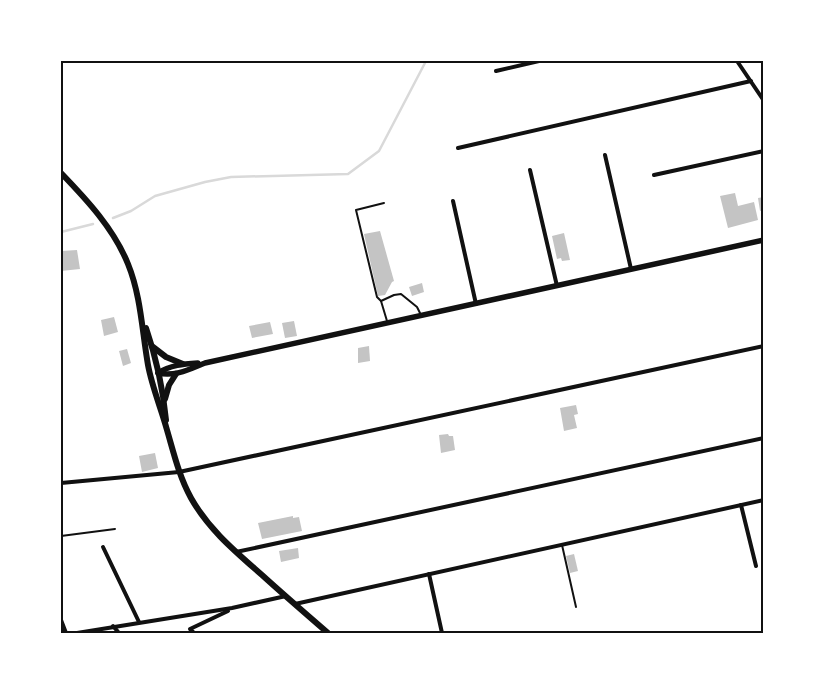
<svg xmlns="http://www.w3.org/2000/svg" width="825" height="694" viewBox="0 0 825 694" font-family="'Libre Baskerville',serif">
	<style>
		.lines { fill: none; stroke-linecap: round; stroke-linejoin: round }
		.stream { stroke: #d9d9d9; stroke-width: 2.5 }
		.building { fill: #c4c4c4 }
		.service { stroke: #111; stroke-width: 2 }
		.minor { stroke: #111; stroke-width: 4 }
		.secondary { stroke: #111; stroke-width: 5.5 }
		.primary { stroke: #111; stroke-width: 6 }
		.neatline { fill: none; stroke: #111; stroke-width: 2 }
	</style>
	<rect width="100%" height="100%" fill="#fff"/>
	<g class="lines">
		<g class="stream">
			<polyline points="113,218 131,211 155,196 205,182 231,177 348,174 379,151 426,61"/>
			<polyline points="61,232 93,224"/>
		</g>
	</g>
	<g class="building">
		<polygon points="735,193 738,206 754,202 758,220 728,228 720,196"/>
		<polygon points="764,197 764,210 760,211 758,198"/>
		<polygon points="380,231 394,281 392,282 385,295 378,296 364,234"/>
		<polygon points="564,233 570,260 562,261 561,258 557,259 552,236"/>
		<polygon points="77,250 80,269 61,271 61,251"/>
		<polygon points="422,283 424,292 412,296 409,287"/>
		<polygon points="114,317 118,332 104,336 101,320"/>
		<polygon points="294,321 297,336 285,338 282,323"/>
		<polygon points="270,322 273,334 252,338 249,326"/>
		<polygon points="369,346 370,361 358,363 358,348"/>
		<polygon points="127,349 131,363 123,366 119,351"/>
		<polygon points="576,405 578,414 574,415 577,428 564,431 560,408"/>
		<polygon points="448,434 449,436 453,436 455,450 441,453 439,435"/>
		<polygon points="155,453 158,468 142,472 139,456"/>
		<polygon points="293,516 293,518 299,517 302,531 262,539 258,523"/>
		<polygon points="298,548 299,558 281,562 279,551"/>
		<polygon points="574,554 578,571 570,573 566,556"/>
	</g>
	<g class="lines">
		<g class="service">
			<polyline points="381,301 377,297 356,210 384,203"/>
			<polyline points="387,321 381,301 394,295 401,294 417,307 420,313"/>
			<polyline points="61,536 115,529"/>
			<polyline points="562,545 576,607"/>
		</g>
		<g class="minor">
			<polyline points="737,61 764,101"/>
			<polyline points="496,71 539,61"/>
			<polyline points="458,148 751,81"/>
			<polyline points="605,155 631,269"/>
			<polyline points="530,170 557,286"/>
			<polyline points="654,175 764,151"/>
			<polyline points="453,201 476,304"/>
			<polyline points="61,483 179,472 764,346"/>
			<polyline points="741,505 756,566"/>
			<polyline points="103,547 139,622"/>
			<polyline points="236,552 764,438"/>
			<polyline points="429,574 442,633"/>
			<polyline points="295,604 764,500"/>
			<polyline points="61,620 66,633"/>
			<polyline points="113,626 119,633"/>
			<polyline points="77,633 232,608 286,596"/>
			<polyline points="194,633 190,629 228,611"/>
		</g>
		<g class="secondary">
			<path d="M158,373C175,377 190,369 205,363L764,240"/>
			<path d="M158,373C170,365 184,364 198,363"/>
		</g>
		<g class="primary">
			<path d="M61,173C87,200 114,229 128,264C141,296 142,331 148,365C152,387 161,408 167,430C174,454 179,476 191,498C209,530 236,552 262,575C284,595 306,614 328,633"/>
			<path d="M146,328C156,357 163,389 166,420"/>
			<polyline points="153,347 166,357 183,364"/>
			<polyline points="165,399 169,385 176,374"/>
		</g>
	</g>
	<rect width="825" height="694" fill="none" stroke="#ffffff" stroke-width="125"/>
	<rect x="62" y="62" width="700" height="570" class="neatline"/>
</svg>
